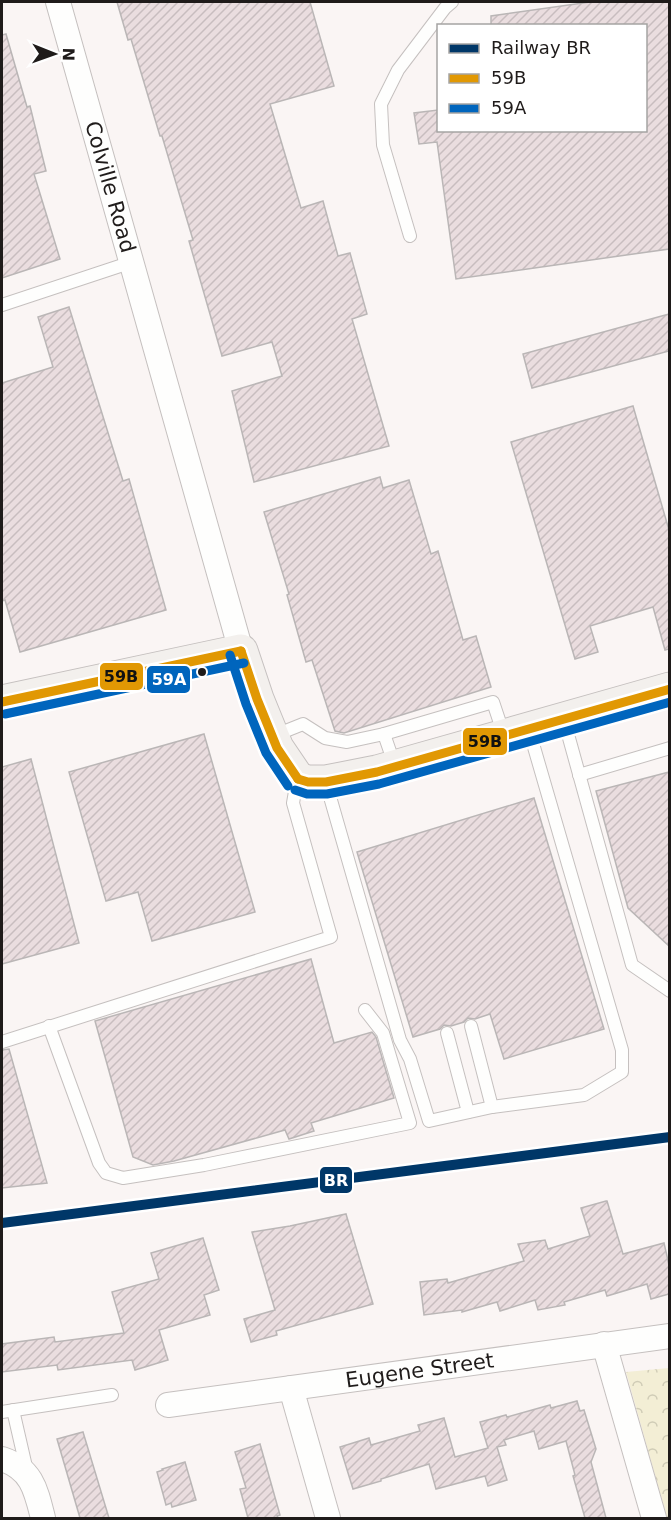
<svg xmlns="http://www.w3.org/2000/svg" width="671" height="1520" viewBox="0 0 671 1520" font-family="'DejaVu Sans',sans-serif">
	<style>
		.forest { fill: url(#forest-crowns) }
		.building { fill: url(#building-hatch); stroke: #bab6b6; stroke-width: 1.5 }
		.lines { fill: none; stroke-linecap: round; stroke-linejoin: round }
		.lane-casing { stroke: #c5c0bf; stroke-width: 14 }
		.street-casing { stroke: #c5c0bf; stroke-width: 26 }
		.secondary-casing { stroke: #c5c0bf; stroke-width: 35 }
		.lane { stroke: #fefefd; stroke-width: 12 }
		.street { stroke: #fefefd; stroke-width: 24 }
		.secondary { stroke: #f3f0ed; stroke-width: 33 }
		.bus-1-casing { stroke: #fff; stroke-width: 14 }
		.bus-2-casing { stroke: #fff; stroke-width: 14 }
		.bus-1 { stroke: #e19803; stroke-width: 9 }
		.bus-2 { stroke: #0065bd; stroke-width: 9 }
		.rail-1-casing { stroke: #fff; stroke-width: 15 }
		.rail-1 { stroke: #003768; stroke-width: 10 }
		.bus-dot { fill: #1f1b1a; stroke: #fff; stroke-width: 2 }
		.labels { text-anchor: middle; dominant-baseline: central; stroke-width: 6; stroke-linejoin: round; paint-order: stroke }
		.street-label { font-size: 21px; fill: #1f1b1a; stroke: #fff }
		.line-badge { stroke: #fff; stroke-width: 2 }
		.badge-label { font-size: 16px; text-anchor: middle; font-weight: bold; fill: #fff }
		.pale-badge-label { font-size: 16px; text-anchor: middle; font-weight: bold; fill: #111 }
	</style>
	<defs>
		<pattern id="forest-crowns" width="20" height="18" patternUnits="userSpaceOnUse" patternTransform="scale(1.5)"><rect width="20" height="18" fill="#f3eed5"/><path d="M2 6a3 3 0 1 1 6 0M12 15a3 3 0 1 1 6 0" fill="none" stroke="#d0ccb6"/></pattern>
		<pattern id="building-hatch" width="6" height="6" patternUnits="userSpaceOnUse" patternTransform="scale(1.5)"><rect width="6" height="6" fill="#eadddf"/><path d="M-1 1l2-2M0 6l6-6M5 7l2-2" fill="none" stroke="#c8bdbf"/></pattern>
	</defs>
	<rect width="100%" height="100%" fill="#faf5f4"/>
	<polygon class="forest" points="669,1368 670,1518 667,1518 626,1372"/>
	<g class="building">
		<polygon points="117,2 310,2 334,86 270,104 301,208 323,201 338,256 350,253 367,314 352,319 389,446 254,482 232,391 282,376 272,342 222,356 189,241 193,240 162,136 160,136 131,39 128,40"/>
		<polygon points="590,2 669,2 669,249 456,279 437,142 419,144 414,113 438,110 438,130 645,130 645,26 491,26 491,16"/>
		<polygon points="6,34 27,107 30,106 46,171 34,174 60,259 2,278 2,35"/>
		<polygon points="69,307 123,481 129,479 166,610 20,652 5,600 2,601 2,383 53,367 38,317"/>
		<polygon points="669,314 669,351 532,388 523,354"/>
		<polygon points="633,406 669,530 669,649 665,650 653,607 590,626 598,652 575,659 511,442"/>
		<polygon points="380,477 383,488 409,480 431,554 438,551 463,640 476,636 491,687 344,733 335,731 312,660 306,662 287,595 289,594 264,512"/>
		<polygon points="204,734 255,912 152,941 138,892 106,901 69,772"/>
		<polygon points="31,759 79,943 2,964 2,767"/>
		<polygon points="669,772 669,946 628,908 596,791"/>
		<polygon points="534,798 604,1029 504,1059 490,1014 475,1019 468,1018 464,1022 451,1026 444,1025 440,1029 413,1037 357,852"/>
		<polygon points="311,959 334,1043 372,1032 376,1037 394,1098 311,1123 314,1131 289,1139 285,1130 174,1161 153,1165 133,1157 95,1021"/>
		<polygon points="9,1049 47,1183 2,1188 2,1050"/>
		<polygon points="606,1201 607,1201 623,1254 664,1243 669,1265 669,1294 651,1299 647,1284 607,1296 605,1290 564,1302 565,1305 538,1310 535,1300 500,1311 497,1302 462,1312 462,1310 424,1315 420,1282 447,1279 448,1283 524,1261 518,1244 545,1240 548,1249 590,1236 581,1208"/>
		<polygon points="346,1214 373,1304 276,1331 277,1335 251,1342 244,1319 275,1310 252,1232 290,1226"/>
		<polygon points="203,1238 219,1290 204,1295 210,1315 159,1330 168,1360 135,1370 132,1360 58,1370 57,1365 2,1372 2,1344 54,1337 55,1342 124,1333 112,1292 159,1279 151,1253"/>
		<polygon points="577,1401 580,1411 584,1410 596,1449 591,1462 606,1518 585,1518 573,1476 575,1475 566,1441 539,1449 534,1431 504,1440 506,1445 497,1447 507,1480 488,1486 485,1476 436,1489 429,1464 381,1479 381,1481 353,1489 340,1447 369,1438 371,1445 420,1431 418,1425 444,1418 455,1457 488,1448 480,1422 506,1415 507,1417 550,1405 551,1408"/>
		<polygon points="83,1432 109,1518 80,1518 57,1439"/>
		<polygon points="260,1444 280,1515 277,1516 278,1518 248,1518 240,1489 246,1488 235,1452"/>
		<polygon points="185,1462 196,1500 172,1507 171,1503 166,1505 157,1472 163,1470 162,1469"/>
	</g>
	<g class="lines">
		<defs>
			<g id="lane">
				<polyline points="410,236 383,145 381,104 398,70 445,8 452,2"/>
				<polyline points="2,305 132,262"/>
				<polyline points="564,720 632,965 670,991"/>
				<polyline points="273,736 303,724 325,738 347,742 384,734"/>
				<polyline points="395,766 384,734 493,702 504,735"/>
				<polyline points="579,775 670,748"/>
				<polyline points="326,783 400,1040 410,1059 429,1121 492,1107 584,1095 622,1072 622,1050 529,730"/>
				<polyline points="49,1026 99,1163 106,1173 123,1178 204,1165 410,1123 383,1033 365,1010"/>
				<polyline points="471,1026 492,1107"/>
				<polyline points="447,1033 468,1112"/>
				<polyline points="2,1042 331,937 293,803 297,780"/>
				<polyline points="13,1410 27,1471"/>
				<polyline points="2,1412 112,1395"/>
			</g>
			<g id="street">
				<path id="s1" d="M58,2L241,651"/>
				<polyline points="604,1344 654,1518"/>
				<polyline points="291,1388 328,1518"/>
				<path id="s2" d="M168,1405L670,1336"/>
				<path d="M2,1459C32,1469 36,1490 43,1518"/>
			</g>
			<polyline id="secondary" points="2,702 241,651 257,699 277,748 298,779 308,782 326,782 377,772 670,689"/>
		</defs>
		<use href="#lane" class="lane-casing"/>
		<use href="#street" class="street-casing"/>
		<use href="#secondary" class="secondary-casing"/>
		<use href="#lane" class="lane"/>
		<use href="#street" class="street"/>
		<use href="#secondary" class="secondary"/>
		<defs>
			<g id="bus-1">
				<polyline points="241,651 257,699 277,748 298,779"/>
				<polyline points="2,702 241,651"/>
				<polyline points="298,779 308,782 326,782 377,772 670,689"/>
			</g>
			<g id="bus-2">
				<polyline points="230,655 246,704 266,753 288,786"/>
				<polyline points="5,714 244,663"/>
				<polyline points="295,790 307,794 327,794 379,784 670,702"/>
			</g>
		</defs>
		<use href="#bus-1" class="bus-1-casing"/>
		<use href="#bus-2" class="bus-2-casing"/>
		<use href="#bus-1" class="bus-1"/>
		<use href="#bus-2" class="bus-2"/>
		<defs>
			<polyline id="rail-1" points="2,1223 670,1137"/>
		</defs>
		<use href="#rail-1" class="rail-1-casing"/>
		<use href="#rail-1" class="rail-1"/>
	</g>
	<circle class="bus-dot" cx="202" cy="672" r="5"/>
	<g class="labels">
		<g class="street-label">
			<text stroke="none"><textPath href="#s1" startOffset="192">Colville Road</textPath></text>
			<text stroke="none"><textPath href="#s2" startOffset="254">Eugene Street</textPath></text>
		</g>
	</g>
	<g class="line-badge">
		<rect x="99" y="662" width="45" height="29" rx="6" fill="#e19803"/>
		<rect x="146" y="665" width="45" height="29" rx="6" fill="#0065bd"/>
		<rect x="462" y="727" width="46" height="29" rx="6" fill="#e19803"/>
		<rect x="319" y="1166" width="34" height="28" rx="6" fill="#003768"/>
	</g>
	<g class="badge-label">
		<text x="169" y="685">59A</text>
		<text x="336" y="1186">BR</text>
	</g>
	<g class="pale-badge-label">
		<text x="121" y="682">59B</text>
		<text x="485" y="747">59B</text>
	</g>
	<rect width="671" height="1520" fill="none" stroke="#1f1b1a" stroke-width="6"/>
	<rect x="437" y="24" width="210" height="108" fill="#ffffff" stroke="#a5a4a3" stroke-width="1.5"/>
	<rect x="449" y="44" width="30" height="9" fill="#003768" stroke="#a5a4a3" stroke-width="1.5"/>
	<text x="491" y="54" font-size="18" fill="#1f1b1a">Railway BR</text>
	<rect x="449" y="74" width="30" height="9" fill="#e19803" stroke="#a5a4a3" stroke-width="1.5"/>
	<text x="491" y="84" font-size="18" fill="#1f1b1a">59B</text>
	<rect x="449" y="104" width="30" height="9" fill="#0065bd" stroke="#a5a4a3" stroke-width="1.5"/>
	<text x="491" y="114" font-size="18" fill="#1f1b1a">59A</text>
	<g transform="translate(54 54) rotate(91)" stroke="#ffffff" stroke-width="4.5" paint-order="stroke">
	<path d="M0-4.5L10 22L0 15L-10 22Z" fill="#1f1b1a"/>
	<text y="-9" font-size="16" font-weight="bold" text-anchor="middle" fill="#1f1b1a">N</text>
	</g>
</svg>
